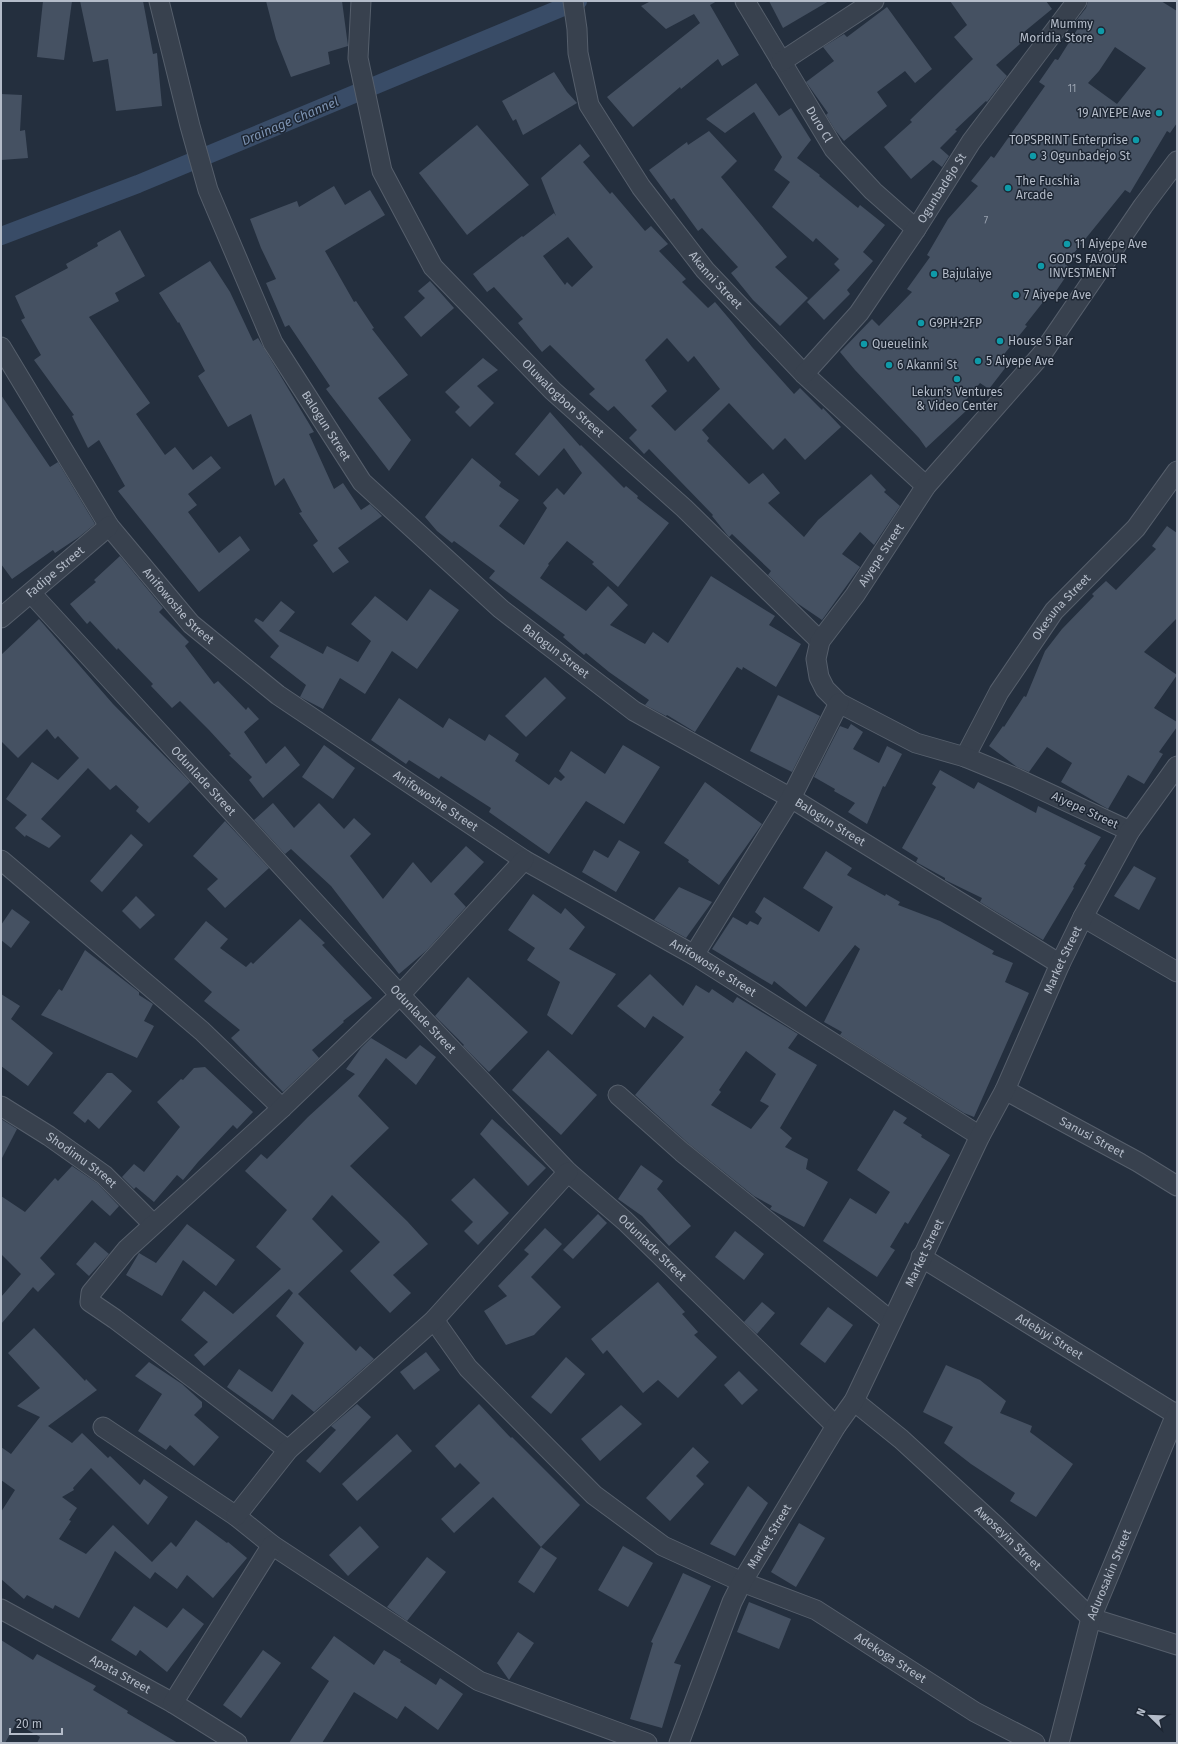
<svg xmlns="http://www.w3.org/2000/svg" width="1178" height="1744" viewBox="0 0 1178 1744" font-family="'Fira Sans',sans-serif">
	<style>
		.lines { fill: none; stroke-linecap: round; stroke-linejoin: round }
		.canal { stroke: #394c67; stroke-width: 18 }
		.building { fill: #455162; fill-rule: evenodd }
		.street-casing { stroke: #565f6c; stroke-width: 21 }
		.street { stroke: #38414e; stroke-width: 19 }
		.culture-dot { fill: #0f9aa8; stroke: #1d2633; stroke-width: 1.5 }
		.labels { text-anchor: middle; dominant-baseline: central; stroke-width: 3; stroke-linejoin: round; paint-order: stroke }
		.number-label { font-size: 10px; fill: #98a1af }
		.poi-label { font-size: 12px; fill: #b4bcc9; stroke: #1d2633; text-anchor: start }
		.street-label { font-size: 12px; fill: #b4bcc9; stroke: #1d2633 }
		.water-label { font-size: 13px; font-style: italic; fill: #7c92b1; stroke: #1d2633 }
	</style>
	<rect width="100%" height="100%" fill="#242f3e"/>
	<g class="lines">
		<polyline class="canal" points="1,236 138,184 578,1"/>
	</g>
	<g class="building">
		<polygon points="43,1 72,1 64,60 37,57"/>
		<polygon points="80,1 143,1 153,54 157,53 162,106 116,111 108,59 93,62"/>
		<polygon points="266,1 342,1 348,46 328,52 330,64 291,77 276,39"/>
		<polygon points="651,1 717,1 710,5 739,55 722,66 718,59 681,89 680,87 633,127 607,97 700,23 694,14 666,29 641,6"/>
		<polygon points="769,1 829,1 783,28"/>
		<polygon points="950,1 1046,1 1052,9 1024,32 1028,37 996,65 1007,76 987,102 986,101 955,130 957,131 940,148 949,156 942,167 933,160 911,179 884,147 912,122 910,120 973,59 954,37 967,25"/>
		<path d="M1088,1H1161L1177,11V123L1170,133L1167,131L1130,193L1125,190L1065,264L1071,269L1054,294L1051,292L1025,325L1027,326L1001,358L1009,363L989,389L980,383L962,405L967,410L926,448L919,438L855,370L840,352L872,319L879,326L912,292L907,289L930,257L927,255L948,219L978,186L971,181L991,156L994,158L1045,86L1039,82L1055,59L1058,60L1080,25L1075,22L1086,8ZM1115,47L1146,68L1117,104L1088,83L1099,71Z"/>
		<polygon points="887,7 932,69 915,83 905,71 877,92 887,106 844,141 835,130 826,115 828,113 806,82 834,61 823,47 844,34 847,37"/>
		<polygon points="554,72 567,92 577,103 523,135 516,119 513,121 502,101"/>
		<polygon points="756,83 779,116 791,108 811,140 797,158 820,175 819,176 858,208 860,205 885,225 863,252 873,261 847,290 850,294 824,320 807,302 840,270 834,264 839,259 816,238 813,242 772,207 790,182 774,170 782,157 754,112 725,133 706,119"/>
		<polygon points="1,94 22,95 20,131 25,130 28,158 1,160"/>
		<polygon points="477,125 529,185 467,235 419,173"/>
		<polygon points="709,131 737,161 721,177 787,257 775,267 808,298 780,326 753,300 731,273 738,267 702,228 698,231 674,198 671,200 649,170 687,142 688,145"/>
		<path d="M580,144L590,156L583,162L610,194L612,192L645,231L651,226L668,244L659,251L686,279L682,282L708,308L715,302L732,322L752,347L794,394L800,388L822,410L823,408L841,427L805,460L785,438L773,450L729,403L702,430L709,438L707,441L749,484L763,473L780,493L768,503L804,537L818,520L871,474L886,490L884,492L900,506L874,545L860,532L842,554L860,567L822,620L797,603L768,575L771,571L732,534L729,537L712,516L713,515L649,449L644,454L629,438L637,430L614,406L608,411L589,394L595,389L550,345L542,352L518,323L523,319L494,287L487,292L473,274L522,236L523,237L554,213L556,216L541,178ZM568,237L593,267L572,287L567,282L565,285L543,256ZM667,338L688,362L694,356L720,389L675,431L651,406L667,391L645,360Z"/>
		<polygon points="334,186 345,205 370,190 385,215 325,251 354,302 356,301 374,328 372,329 408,375 378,398 411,440 389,471 326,389 330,386 289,325 285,327 266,283 276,279 261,248 250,219 297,201 299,207"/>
		<polygon points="120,230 145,276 115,293 119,301 89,317 150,403 136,414 165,455 175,447 193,470 211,456 221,468 188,494 197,505 188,512 219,553 240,536 250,550 199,592 118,491 125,486 99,440 88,448 72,416 74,415 34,360 41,355 21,320 25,318 15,296 68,268 66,264 98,246 97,243"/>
		<polygon points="210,261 230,292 253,341 258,338 314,432 309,434 334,489 343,483 361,510 370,504 382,516 338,548 349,562 333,573 313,545 318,541 299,513 302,512 284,478 275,486 251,414 228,427 198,376 205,371 179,322 178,323 159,293"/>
		<polygon points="430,281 454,308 421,337 404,317 425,298 418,291"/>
		<polygon points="483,358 498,370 477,386 494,403 470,427 455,412 460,407 445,392"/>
		<polygon points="1,395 50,467 58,462 95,524 79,537 55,553 53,550 12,579 1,564"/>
		<polygon points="550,412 580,446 581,445 624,488 626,486 638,496 637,498 669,523 618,587 592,564 594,562 567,541 548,564 549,565 540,578 586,611 608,586 628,605 610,625 645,644 653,632 668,643 711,576 775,616 769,625 801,644 776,687 743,667 742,670 737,667 695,732 667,715 666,716 645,705 649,700 609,672 586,653 584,655 563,637 565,635 489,578 495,571 454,541 452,543 437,531 425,517 472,458 501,482 499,486 519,500 499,526 524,545 547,508 543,503 557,488 564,495 582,473 564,448 539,476 515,454"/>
		<polygon points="1167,526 1177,533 1177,618 1144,652 1177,675 1154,708 1177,722 1177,727 1159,752 1163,754 1144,784 1128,775 1108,809 1061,782 1072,763 1047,747 1029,772 1017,767 989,746 1003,726 1004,727 1024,696 1026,697 1045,651 1062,629 1094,596 1092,594 1106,581 1116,590 1156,549 1152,546"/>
		<polygon points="120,556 163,608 159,612 189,642 185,646 214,684 218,681 246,710 248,707 259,719 244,732 266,764 285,746 300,765 263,798 249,780 252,777 229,755 231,754 209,730 180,701 172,708 151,686 153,684 118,648 117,650 90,621 87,624 70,604 96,582 94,580"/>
		<polygon points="430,589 459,610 417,669 392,651 365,694 340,678 323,709 300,697 306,685 270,657 279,646 254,621 256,618 263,622 281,601 295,612 279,631 323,654 327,646 358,662 371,641 351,624 375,596 407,621"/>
		<polygon points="39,619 113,704 190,782 149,823 136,811 139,807 116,785 110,790 88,768 41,819 61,836 49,848 26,835 25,837 15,828 27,815 6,799 32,762 58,780 79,758 58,736 55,739 47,729 18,758 1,741 1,655"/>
		<polygon points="545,677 566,698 526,737 505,716"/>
		<polygon points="778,695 820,716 792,772 750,751"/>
		<polygon points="399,698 443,728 449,718 485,741 489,734 519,754 515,761 549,785 555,777 561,781 565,777 559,771 571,751 605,774 623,745 660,767 624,824 586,801 549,854 489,812 491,808 441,776 439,779 409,760 406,764 371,740"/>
		<polygon points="851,724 863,732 853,749 879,763 887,746 902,754 885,787 883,786 867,824 848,812 855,803 834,791 835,789 814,777 840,726 848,729"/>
		<polygon points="324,745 355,768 333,799 302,777"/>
		<polygon points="940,770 974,789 978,782 1036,813 1038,806 1101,837 1084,864 1086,865 1073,887 1074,888 1043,940 980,902 982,898 945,880 945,878 916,862 918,858 902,848 936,787 932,784"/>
		<polygon points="705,782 762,824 719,885 688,862 689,860 664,843"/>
		<polygon points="273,803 294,828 319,803 344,829 354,818 371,834 350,856 383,899 413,862 431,883 466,846 484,862 454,894 466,907 426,951 399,974 331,886 291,849 285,854 254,820"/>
		<polygon points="225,821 269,868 225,908 207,889 218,879 193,856"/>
		<polygon points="131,834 143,845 102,892 90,881"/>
		<polygon points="619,840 640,852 616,892 582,872 594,850 608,858"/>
		<polygon points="826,851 852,868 847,875 885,896 886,894 900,902 898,905 940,921 994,951 992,954 1013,963 1005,982 1029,993 974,1117 964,1113 840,1035 842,1032 824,1022 860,949 855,945 806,1007 774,981 772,985 712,949 733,917 747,925 750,921 758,925 762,918 755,912 764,897 819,932 833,907 803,888"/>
		<polygon points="1134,866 1156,878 1139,910 1114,896"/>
		<polygon points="679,887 712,902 686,938 654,920"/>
		<polygon points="533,894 561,914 565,908 585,927 569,949 616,974 572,1035 547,1015 560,982 527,960 535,948 508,930"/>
		<polygon points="136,896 155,915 140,929 122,911"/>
		<polygon points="12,909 30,922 11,948 1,940 1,925"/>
		<polygon points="300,919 325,943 322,945 372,998 343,1021 344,1022 312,1050 319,1058 283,1092 231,1038 240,1030 204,1001 212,992 174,959 206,921 228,939 220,948 246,967 251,962 253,964"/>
		<polygon points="85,950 139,992 139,995 153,1004 144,1021 154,1026 137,1058 41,1015 59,989 62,991"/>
		<path d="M650,974L683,1006L696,985L709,993L712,989L733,1003L737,997L798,1034L788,1048L817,1065L780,1128L792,1138L785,1147L808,1159L806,1169L828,1182L804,1227L770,1209L772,1206L754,1196L689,1144L635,1095L684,1037L653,1016L645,1028L617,1006ZM746,1051L776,1074L760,1101L769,1106L751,1129L711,1105L721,1092L719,1090Z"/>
		<polygon points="468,977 528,1032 489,1072 463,1046 464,1045 435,1016"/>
		<polygon points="1,994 20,1006 11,1019 53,1053 28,1086 1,1066"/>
		<polygon points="371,1038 406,1059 420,1045 436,1057 416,1085 386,1058 358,1096 389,1128 350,1166 407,1221 428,1244 393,1275 411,1293 390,1313 350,1271 380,1242 332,1195 312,1219 343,1251 298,1294 356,1351 360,1346 374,1359 314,1412 292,1394 273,1420 227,1387 239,1369 272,1392 304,1343 276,1316 293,1293 289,1289 204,1366 194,1355 208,1342 181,1320 204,1291 233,1314 281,1269 256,1247 287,1210 245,1171 261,1154 267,1159 308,1117 355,1074 346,1069 361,1048"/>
		<polygon points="548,1050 597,1095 561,1135 512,1090"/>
		<polygon points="205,1067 253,1112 237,1129 233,1125 198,1162 183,1180 177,1175 154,1202 136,1187 134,1189 122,1177 134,1164 144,1172 180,1127 157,1102 181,1079 183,1080 194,1068"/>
		<polygon points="107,1073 112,1073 132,1091 99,1129 88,1119 85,1123 73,1113"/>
		<polygon points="894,1110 907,1118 903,1123 922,1135 921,1137 950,1155 908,1224 905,1222 890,1247 895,1250 877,1277 823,1241 850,1198 876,1214 890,1192 857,1170"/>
		<polygon points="1,1119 17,1129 1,1160"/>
		<polygon points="492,1119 546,1168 528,1186 480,1134"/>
		<polygon points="641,1165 663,1181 657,1189 691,1226 669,1246 642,1216 618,1199"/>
		<polygon points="72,1166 97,1183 119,1206 110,1216 92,1200 40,1258 55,1274 38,1292 33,1287 1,1324 1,1297 21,1274 1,1254 1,1196 25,1212 55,1178 58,1181"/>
		<polygon points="474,1178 509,1213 478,1245 464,1231 473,1222 451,1200"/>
		<polygon points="598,1214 607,1223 573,1259 563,1250"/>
		<polygon points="187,1224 235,1260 216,1286 183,1260 162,1296 126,1275 139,1253 156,1263"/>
		<polygon points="545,1228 562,1244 531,1277 561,1307 534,1335 506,1345 484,1311 507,1296 498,1286 529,1254 524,1250"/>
		<polygon points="735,1231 764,1254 744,1280 715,1257"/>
		<polygon points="95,1242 109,1254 89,1276 76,1264"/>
		<polygon points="658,1282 685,1312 682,1314 698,1332 694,1335 717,1357 678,1398 658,1380 643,1393 607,1350 603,1354 591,1339"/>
		<polygon points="762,1302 775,1313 757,1334 744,1322"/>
		<polygon points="828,1307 853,1325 825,1363 800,1344"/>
		<polygon points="34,1328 85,1381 86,1379 97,1390 48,1426 72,1443 82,1433 108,1458 110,1456 140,1485 144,1479 168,1497 148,1525 91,1468 73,1488 74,1490 62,1497 77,1508 69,1520 71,1521 59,1539 86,1554 113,1525 152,1562 171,1542 176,1547 196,1520 227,1543 228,1542 247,1558 213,1598 187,1575 177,1589 155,1572 150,1579 115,1551 79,1618 55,1605 53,1609 27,1595 24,1599 1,1579 1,1512 15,1490 1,1480 1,1447 11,1454 40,1417 17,1406 40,1388 8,1353"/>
		<polygon points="426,1352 440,1370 414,1390 400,1372"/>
		<polygon points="566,1357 585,1374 551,1414 531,1397"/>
		<polygon points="149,1362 182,1384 202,1402 202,1407 194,1415 219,1437 194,1466 170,1445 166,1450 138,1431 162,1394 135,1376"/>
		<polygon points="946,1365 980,1380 1006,1401 1000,1413 1032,1426 1030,1432 1073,1464 1036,1517 1010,1501 1015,1493 971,1464 944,1443 953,1427 923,1412"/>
		<polygon points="739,1371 758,1390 742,1405 724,1385"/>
		<polygon points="357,1404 371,1417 320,1473 306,1461 336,1430 331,1426"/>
		<polygon points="479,1404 511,1438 512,1437 580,1505 541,1547 493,1497 454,1533 441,1519 480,1483 460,1463 455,1468 435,1446"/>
		<polygon points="621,1405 642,1424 600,1461 581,1439"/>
		<polygon points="397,1434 412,1451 357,1501 342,1484"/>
		<polygon points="693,1447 709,1462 696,1476 704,1484 670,1521 646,1498"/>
		<polygon points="748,1486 768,1503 735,1556 710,1544"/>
		<polygon points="799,1523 825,1538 796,1587 771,1572"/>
		<polygon points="360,1526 379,1547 348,1576 329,1555"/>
		<polygon points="623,1546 653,1563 628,1607 598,1590"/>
		<polygon points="541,1547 557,1558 534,1593 518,1582"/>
		<polygon points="427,1557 446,1572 407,1621 387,1607"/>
		<polygon points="683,1573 711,1586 674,1663 681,1665 662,1728 630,1719 653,1643 651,1642"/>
		<polygon points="749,1602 791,1619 779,1649 737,1632"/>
		<polygon points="134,1606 167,1628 183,1608 204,1624 167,1672 140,1650 136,1656 111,1640"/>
		<polygon points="518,1632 534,1643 509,1680 497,1663"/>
		<polygon points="334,1636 374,1665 384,1650 401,1660 400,1662 436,1685 440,1678 463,1694 438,1730 405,1706 397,1719 354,1692 322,1743 289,1743 329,1681 311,1668"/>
		<polygon points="1,1640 33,1660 37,1654 96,1686 93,1690 128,1711 127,1713 178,1743 37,1743 40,1737 16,1723 5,1743 1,1743"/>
		<polygon points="263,1650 281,1663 241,1718 223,1705"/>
	</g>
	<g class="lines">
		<defs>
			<g id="street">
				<path id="s1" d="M159,1L190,126L208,190L273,343L362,482L501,609L634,711L791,798L1060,964"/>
				<path id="s2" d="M361,1L358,58L382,171L433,267L553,391L684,508L820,641"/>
				<path id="s3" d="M573,1L577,29L578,53L589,105L641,187L705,270L804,374L926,486"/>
				<path id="s4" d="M745,1L834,149L873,191L916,229"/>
				<polyline points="781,62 874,1"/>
				<path id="s5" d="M1,347L109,526L191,624L278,695L524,860L694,955L980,1136"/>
				<path id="s6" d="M804,374L859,313L916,229L971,142L1077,1"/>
				<path id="s7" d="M31,593L400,995L568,1172L625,1221L836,1426"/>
				<path id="s8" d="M1,618L109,526"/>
				<path id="s9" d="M965,757L999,692L1054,611L1136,528L1177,471"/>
				<path id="s10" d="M1130,831L1016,778L965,757L916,743L839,703L825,689L819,677L816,659L820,641L855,595L926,486L1042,354L1143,206L1177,161"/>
				<polyline points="1,860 202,1031 282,1108"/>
				<polyline points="1083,917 1177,972"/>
				<polyline points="694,955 791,798 839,703"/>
				<path id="s11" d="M1005,1090L1138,1162L1177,1186"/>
				<polyline points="618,1095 682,1152 891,1321"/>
				<path id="s12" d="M1,1106L49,1136L104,1175L153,1224"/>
				<path id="s13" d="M921,1257L1177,1415"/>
				<path id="s14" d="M434,1320L468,1368L594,1495L663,1546L742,1582L816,1610L975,1712L1035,1743"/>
				<path id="s15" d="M854,1401L901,1439L997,1527L1091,1618L1177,1645"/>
				<polyline points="103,1427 236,1516 272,1545 479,1681 647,1743"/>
				<polyline points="288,1450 115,1319 90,1302 91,1293 127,1249 282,1108 400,995 524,860"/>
				<polyline points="236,1516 288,1450 434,1320 568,1172"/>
				<path id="s16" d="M1,1609L173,1703L237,1743"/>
				<polyline points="173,1703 272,1545"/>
				<path id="s17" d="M679,1743L732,1602L742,1582L836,1426L854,1401L980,1136L1005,1090L1060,964L1083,917L1130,831L1177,766"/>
				<path id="s18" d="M1059,1743L1091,1618L1177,1412"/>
			</g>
		</defs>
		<use href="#street" class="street-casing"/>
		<use href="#street" class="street"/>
	</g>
	<g class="culture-dot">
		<circle cx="1101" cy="31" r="4"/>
		<circle cx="1159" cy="113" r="4"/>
		<circle cx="1136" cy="140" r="4"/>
		<circle cx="1033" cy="156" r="4"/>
		<circle cx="1008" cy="188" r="4"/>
		<circle cx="1067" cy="244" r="4"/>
		<circle cx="1041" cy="266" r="4"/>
		<circle cx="934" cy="274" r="4"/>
		<circle cx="1016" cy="295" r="4"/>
		<circle cx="921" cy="323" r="4"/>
		<circle cx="1000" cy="341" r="4"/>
		<circle cx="864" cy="344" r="4"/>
		<circle cx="978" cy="361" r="4"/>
		<circle cx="889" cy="365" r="4"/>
		<circle cx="957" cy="379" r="4"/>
	</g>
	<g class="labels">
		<g class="number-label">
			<text x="1072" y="89">11</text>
			<text x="986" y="221">7</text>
		</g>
		<g class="poi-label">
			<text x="1093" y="24" text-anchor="end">Mummy<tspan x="1093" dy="14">Moridia Store</tspan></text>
			<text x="1151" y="113" text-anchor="end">19 AIYEPE Ave</text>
			<text x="1128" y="140" text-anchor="end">TOPSPRINT Enterprise</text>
			<text x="1041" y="156">3 Ogunbadejo St</text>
			<text x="1016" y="181">The Fucshia<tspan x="1016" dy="14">Arcade</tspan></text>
			<text x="1075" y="244">11 Aiyepe Ave</text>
			<text x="1049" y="259">GOD'S FAVOUR<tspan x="1049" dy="14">INVESTMENT</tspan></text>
			<text x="942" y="274">Bajulaiye</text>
			<text x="1024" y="295">7 Aiyepe Ave</text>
			<text x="929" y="323">G9PH+2FP</text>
			<text x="1008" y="341">House 5 Bar</text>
			<text x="872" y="344">Queuelink</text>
			<text x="986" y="361">5 Aiyepe Ave</text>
			<text x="897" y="365">6 Akanni St</text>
			<text x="957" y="392" text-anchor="middle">Lekun's Ventures<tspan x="957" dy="14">&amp; Video Center</tspan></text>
		</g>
		<g class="street-label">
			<text stroke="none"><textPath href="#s4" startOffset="144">Duro Cl</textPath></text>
			<text stroke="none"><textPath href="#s6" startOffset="232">Ogunbadejo St</textPath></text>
			<text stroke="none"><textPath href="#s3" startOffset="322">Akanni Street</textPath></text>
			<text stroke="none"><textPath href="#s2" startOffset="466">Oluwalogbon Street</textPath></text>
			<text stroke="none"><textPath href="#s1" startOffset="460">Balogun Street</textPath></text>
			<text stroke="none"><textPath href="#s10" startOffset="494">Aiyepe Street</textPath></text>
			<text stroke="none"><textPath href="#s8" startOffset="71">Fadipe Street</textPath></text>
			<text stroke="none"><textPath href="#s5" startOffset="315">Anifowoshe Street</textPath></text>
			<text stroke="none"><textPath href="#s9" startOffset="179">Okesuna Street</textPath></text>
			<text stroke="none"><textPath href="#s1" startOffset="784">Balogun Street</textPath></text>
			<text stroke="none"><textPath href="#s7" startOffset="255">Odunlade Street</textPath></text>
			<text stroke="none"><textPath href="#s5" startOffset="639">Anifowoshe Street</textPath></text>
			<text transform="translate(1085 810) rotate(25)">Aiyepe Street</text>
			<text stroke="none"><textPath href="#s1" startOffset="1108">Balogun Street</textPath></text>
			<text stroke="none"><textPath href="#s17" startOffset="874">Market Street</textPath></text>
			<text stroke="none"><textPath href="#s5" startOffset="963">Anifowoshe Street</textPath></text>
			<text stroke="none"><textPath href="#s7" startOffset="579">Odunlade Street</textPath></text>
			<text stroke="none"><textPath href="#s11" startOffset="99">Sanusi Street</textPath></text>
			<text stroke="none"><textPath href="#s12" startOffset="97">Shodimu Street</textPath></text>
			<text stroke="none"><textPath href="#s7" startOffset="903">Odunlade Street</textPath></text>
			<text stroke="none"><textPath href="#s17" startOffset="550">Market Street</textPath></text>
			<text stroke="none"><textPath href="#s13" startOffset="151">Adebiyi Street</textPath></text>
			<text stroke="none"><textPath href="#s17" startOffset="226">Market Street</textPath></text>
			<text stroke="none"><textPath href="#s15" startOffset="206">Awoseyin Street</textPath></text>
			<text stroke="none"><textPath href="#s18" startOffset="176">Adurosakin Street</textPath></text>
			<text stroke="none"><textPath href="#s14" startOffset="578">Adekoga Street</textPath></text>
			<text stroke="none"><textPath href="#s16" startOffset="136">Apata Street</textPath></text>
		</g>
		<g class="water-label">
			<text transform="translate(290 121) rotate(-23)">Drainage Channel</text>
		</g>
	</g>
	<rect width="1178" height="1744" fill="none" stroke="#b4bcc9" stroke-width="4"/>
	<g transform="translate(1150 1716) rotate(293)" stroke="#1d2633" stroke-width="3" paint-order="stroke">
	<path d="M0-3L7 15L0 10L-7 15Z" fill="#b4bcc9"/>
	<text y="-6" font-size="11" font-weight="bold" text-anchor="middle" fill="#b4bcc9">N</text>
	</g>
	<path d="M10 1728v6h52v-6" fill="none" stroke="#b4bcc9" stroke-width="2"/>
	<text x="16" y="1728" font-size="12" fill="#b4bcc9" stroke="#1d2633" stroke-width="3" paint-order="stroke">20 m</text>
</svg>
